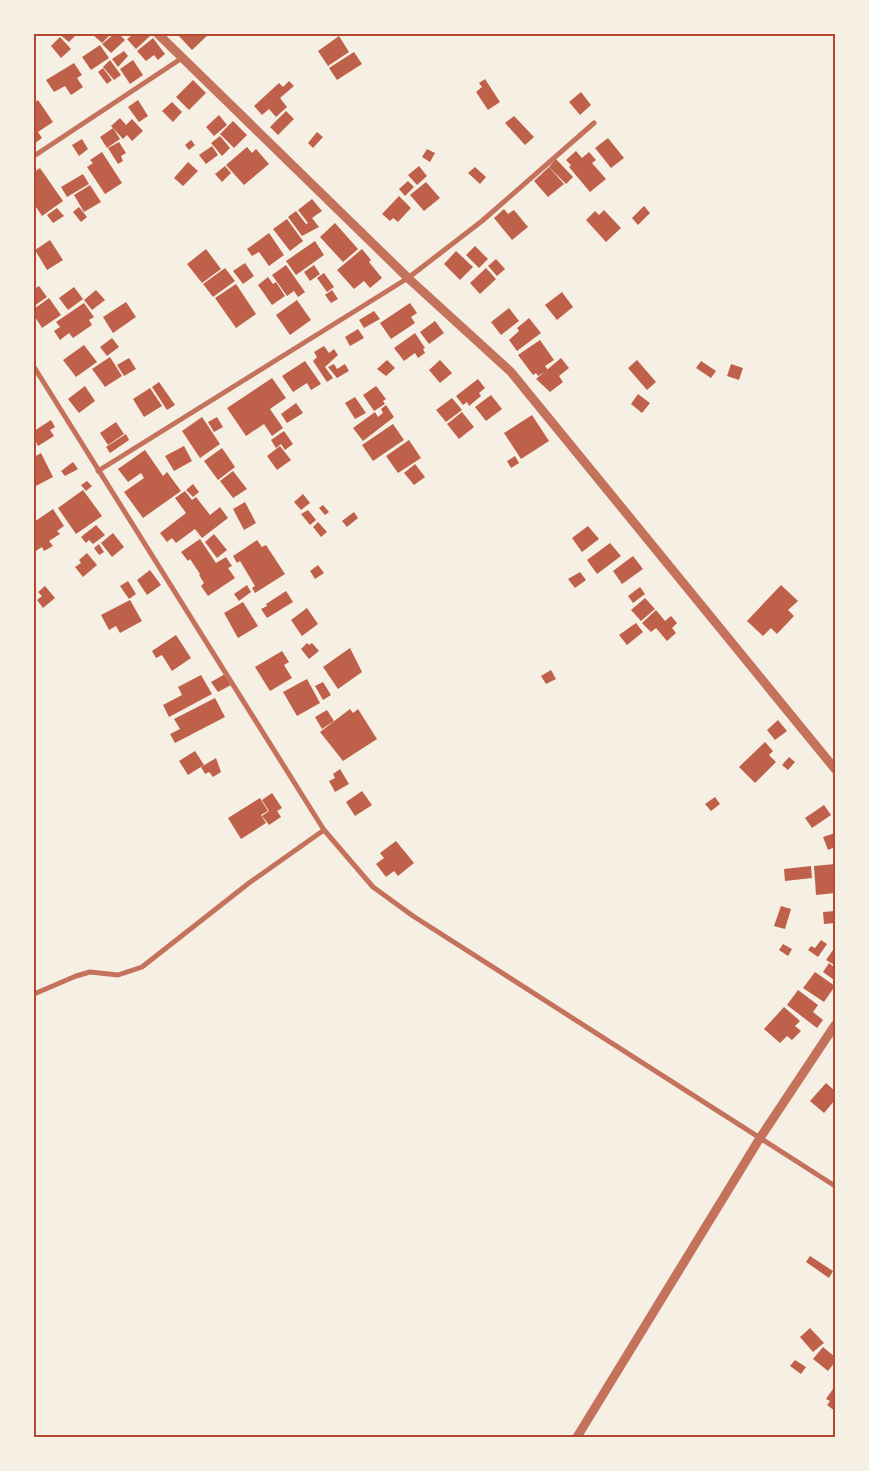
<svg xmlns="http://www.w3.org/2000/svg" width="869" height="1471" viewBox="0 0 869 1471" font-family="'Nunito Sans',sans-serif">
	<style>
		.building { fill: #bf614a }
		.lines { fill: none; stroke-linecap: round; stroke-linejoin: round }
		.minor { stroke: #c5725c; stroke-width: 5 }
		.tertiary { stroke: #c5725c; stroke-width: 9 }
		.neatline { fill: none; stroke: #b5482f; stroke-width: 2 }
	</style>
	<rect width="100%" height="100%" fill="#f6efe4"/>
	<g class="building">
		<polygon points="59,34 77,34 69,42"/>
		<polygon points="92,34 111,34 102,43"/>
		<polygon points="114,34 119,34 125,40 111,53 102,44"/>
		<polygon points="134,34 148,34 150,36 136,49 127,39"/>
		<polygon points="177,34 209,34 192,50"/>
		<polygon points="339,36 349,52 328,66 318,51"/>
		<polygon points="60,37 71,49 61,58 51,46"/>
		<polygon points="153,38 165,54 158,60 154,55 146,61 137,51"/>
		<polygon points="100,45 109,58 91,70 82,57"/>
		<polygon points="124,51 128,56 118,67 112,59"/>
		<polygon points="354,52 362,64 337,80 329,68"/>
		<polygon points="110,60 121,75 114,80 103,67"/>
		<polygon points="133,60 143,75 130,84 120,69"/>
		<polygon points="74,63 82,75 77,78 83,87 71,95 65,86 54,92 46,80"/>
		<polygon points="103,68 112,80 107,84 98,72"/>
		<polygon points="485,79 500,102 488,110 476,92 482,87 479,83"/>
		<polygon points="193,80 206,93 189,110 176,97"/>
		<polygon points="289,81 294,86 280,98 287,107 276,117 269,109 262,115 254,106 279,83 283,87"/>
		<polygon points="581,92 591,105 580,115 569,102"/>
		<polygon points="38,100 53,122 38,132 42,138 34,144 34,103"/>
		<polygon points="138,100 148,116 139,122 128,107"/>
		<polygon points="172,102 182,112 173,122 162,111"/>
		<polygon points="286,111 294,119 278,135 270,127"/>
		<polygon points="219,115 227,125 214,136 206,127"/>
		<polygon points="514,116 534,137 525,145 505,123"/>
		<polygon points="120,118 126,125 132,119 143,131 132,141 127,135 123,139 111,126"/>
		<polygon points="233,121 247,135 234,148 220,134"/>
		<polygon points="113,128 120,139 107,148 100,137"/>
		<polygon points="317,132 323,137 313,148 308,143"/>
		<polygon points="220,136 230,148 222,156 211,143"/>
		<polygon points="608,138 624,158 611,168 595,148"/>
		<polygon points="82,139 88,149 79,156 72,145"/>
		<polygon points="191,140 195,145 189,150 185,145"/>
		<polygon points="119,142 126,153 121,156 123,161 118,164 108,148"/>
		<polygon points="212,146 218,155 206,164 199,155"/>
		<polygon points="247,147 252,153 256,149 269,164 244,185 226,165"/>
		<polygon points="427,149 435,153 430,162 422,157"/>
		<polygon points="576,151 582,158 589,152 596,160 592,163 606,179 590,192 569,167 571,165 566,160"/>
		<polygon points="102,152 122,183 105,194 87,167 93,163 90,160"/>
		<polygon points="556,159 573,177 566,184 549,167"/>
		<polygon points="188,162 198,171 183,186 174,178"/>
		<polygon points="225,166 231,173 222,182 215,174"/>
		<polygon points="419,166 427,176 417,185 408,175"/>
		<polygon points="475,167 486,177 480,184 468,173"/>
		<polygon points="549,167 564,184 548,197 534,181"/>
		<polygon points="40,168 63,201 42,216 34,204 34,172"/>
		<polygon points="83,174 89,184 67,197 61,187"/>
		<polygon points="408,181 414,187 405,196 399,189"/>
		<polygon points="426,182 440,198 424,211 410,195"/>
		<polygon points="90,185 101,202 84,212 74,195"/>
		<polygon points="399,196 411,208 398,222 393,218 390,221 382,214"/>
		<polygon points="312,199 322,211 312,218 319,227 302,236 288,217 296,211 306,224 308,223 298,210"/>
		<polygon points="644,206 650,213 638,225 632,218"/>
		<polygon points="79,207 87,217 81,222 73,212"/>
		<polygon points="57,208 64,216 53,223 47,215"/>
		<polygon points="504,209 508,214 514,210 528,227 512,240 494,218"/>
		<polygon points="604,210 621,228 606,242 586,220 595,211 599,215"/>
		<polygon points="287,219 303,241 290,251 273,229"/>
		<polygon points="335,223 358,249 343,262 320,237"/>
		<polygon points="269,233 284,255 269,266 259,252 252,256 247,249"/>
		<polygon points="50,240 63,260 47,270 35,250"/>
		<polygon points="315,241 324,255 296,275 286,261"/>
		<polygon points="475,246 488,259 479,268 466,255"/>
		<polygon points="206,249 221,269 202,283 187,264"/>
		<polygon points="362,249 371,260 369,262 382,278 370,288 364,281 354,289 337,270"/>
		<polygon points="456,251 473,267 460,280 444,264"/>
		<polygon points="496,259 505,269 497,276 488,266"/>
		<polygon points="245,263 254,276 243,284 233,271"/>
		<polygon points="286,265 305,292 298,297 294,291 287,296 272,275"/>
		<polygon points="314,265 320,274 310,281 304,272"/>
		<polygon points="225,268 235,281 213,297 203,284"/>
		<polygon points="486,268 496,279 480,294 470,283"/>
		<polygon points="324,273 334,287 327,292 317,278"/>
		<polygon points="268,277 273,284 276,282 285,296 272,305 258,285"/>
		<polygon points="236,284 256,314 236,328 215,298"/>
		<polygon points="39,286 47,297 34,306 34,289"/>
		<polygon points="74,287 83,299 68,310 59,298"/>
		<polygon points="96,290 105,300 92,310 84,300"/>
		<polygon points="332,290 338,299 331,303 325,295"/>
		<polygon points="562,292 573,307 557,320 545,305"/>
		<polygon points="49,298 61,315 42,328 34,315 34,309"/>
		<polygon points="297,300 311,320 290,335 276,315"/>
		<polygon points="126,302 136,317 113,333 103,317"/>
		<polygon points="84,303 94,317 89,320 92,325 73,338 69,333 60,340 54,331 60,327 56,322"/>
		<polygon points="410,303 417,313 411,317 415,323 391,339 380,323"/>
		<polygon points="509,308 519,321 501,335 491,322"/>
		<polygon points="374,311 380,319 364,328 359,320"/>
		<polygon points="529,318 541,333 517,351 509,340 519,331 517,328"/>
		<polygon points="435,321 444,333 429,344 420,332"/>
		<polygon points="358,329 364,338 350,346 345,337"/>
		<polygon points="415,333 425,348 423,349 425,353 418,358 415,353 404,361 394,348"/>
		<polygon points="112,338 119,347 107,356 100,347"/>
		<polygon points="540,340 554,360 545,366 548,370 538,376 536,373 533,375 518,355"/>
		<polygon points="84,345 97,362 76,377 63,360"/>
		<polygon points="324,346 329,353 334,349 338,355 325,367 333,378 327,382 313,361 317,357 314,352"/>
		<polygon points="110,357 122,376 105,387 92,369"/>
		<polygon points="129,358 136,369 124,376 117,365"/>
		<polygon points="561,358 569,368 559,376 563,382 550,392 536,379"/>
		<polygon points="387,360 395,368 386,376 377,369"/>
		<polygon points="440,360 452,373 440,383 429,370"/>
		<polygon points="637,360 656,382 647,390 628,368"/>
		<polygon points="305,361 321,384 311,390 307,383 293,392 282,376"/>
		<polygon points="701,361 716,371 711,378 696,368"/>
		<polygon points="334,364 337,369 345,364 349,371 337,378 328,367"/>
		<polygon points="731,364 743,368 739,380 727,376"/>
		<polygon points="272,378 286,398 270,409 283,428 272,436 264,424 246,436 227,408"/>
		<polygon points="478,379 485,388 479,393 481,396 469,406 467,402 463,405 456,396"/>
		<polygon points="159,382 175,405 167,410 152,387"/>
		<polygon points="85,386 95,401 79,413 68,399"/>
		<polygon points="376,386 386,399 383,401 385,404 374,411 363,395"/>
		<polygon points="150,388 162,406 144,417 133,399"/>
		<polygon points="638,394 650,403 642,413 631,404"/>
		<polygon points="491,395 502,409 486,421 475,407"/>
		<polygon points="355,397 366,413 355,419 345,403"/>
		<polygon points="452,398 462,410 446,422 436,410"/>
		<polygon points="296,403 303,413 287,423 281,414"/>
		<polygon points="386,405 394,417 363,441 353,428 375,412 378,417 383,413 381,409"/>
		<polygon points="462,412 474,427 459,439 447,424"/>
		<polygon points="532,415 549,441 521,459 504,433"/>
		<polygon points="202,417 220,444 200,458 182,431"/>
		<polygon points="217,417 223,427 214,432 208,422"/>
		<polygon points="51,420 55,427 50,430 54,436 38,446 34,438 34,431"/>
		<polygon points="116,422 124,434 108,445 100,433"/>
		<polygon points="393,424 404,440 373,461 362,445"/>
		<polygon points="284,431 293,444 285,450 281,444 276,448 271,440"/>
		<polygon points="126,434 129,440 110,453 106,447"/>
		<polygon points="409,440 421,458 398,473 386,456"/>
		<polygon points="184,446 192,461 174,471 165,456"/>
		<polygon points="280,446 291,460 277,470 267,456"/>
		<polygon points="222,448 235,467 218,480 204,461"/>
		<polygon points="145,450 163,476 167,472 181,491 143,518 124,492 144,478 141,473 128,482 118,469"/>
		<polygon points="41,453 53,477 34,487 34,457"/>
		<polygon points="515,456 519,463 511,468 507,461"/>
		<polygon points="73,462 78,469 65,476 61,471"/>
		<polygon points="415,464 425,477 414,485 404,473"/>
		<polygon points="233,471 247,489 233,498 220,481"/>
		<polygon points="87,481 92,486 86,491 81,485"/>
		<polygon points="193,484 199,492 193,497 186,490"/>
		<polygon points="83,490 102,516 76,534 58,508"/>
		<polygon points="185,491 192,500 196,497 210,515 220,507 228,518 202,538 195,529 176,543 172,538 167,542 160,533 186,513 175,498"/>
		<polygon points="303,494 310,503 301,510 294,502"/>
		<polygon points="245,502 256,523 244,530 233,509"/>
		<polygon points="323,505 329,512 325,515 319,508"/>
		<polygon points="53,509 64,526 57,531 60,534 49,541 53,546 44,551 42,547 34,552 34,522"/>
		<polygon points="308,510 316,520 310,525 301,514"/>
		<polygon points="354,512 358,518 347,527 342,521"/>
		<polygon points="318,522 327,532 321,537 313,527"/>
		<polygon points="96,525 105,535 93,544 89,540 86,543 81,537"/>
		<polygon points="588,526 599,539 582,552 572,538"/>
		<polygon points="113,533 124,547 112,557 101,543"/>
		<polygon points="214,534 227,550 217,558 205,542"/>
		<polygon points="200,539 216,563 226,557 232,566 228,568 235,578 208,596 201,586 204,583 199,575 200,574 190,559 188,561 181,552"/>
		<polygon points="257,540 262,547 266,545 285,574 255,593 252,588 255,586 240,561 237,563 233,556"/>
		<polygon points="610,543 621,556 597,574 587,560"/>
		<polygon points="99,544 104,552 99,555 94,548"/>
		<polygon points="87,553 97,565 83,577 75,567 81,563 79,560"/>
		<polygon points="633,556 643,569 622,584 613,571"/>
		<polygon points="318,565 324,573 315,579 310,571"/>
		<polygon points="150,570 161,585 147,595 137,580"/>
		<polygon points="580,572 586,580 575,588 568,579"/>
		<polygon points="128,581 136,594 129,599 120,586"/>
		<polygon points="247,585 251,592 239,601 234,594"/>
		<polygon points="781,585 798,601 788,610 794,616 777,634 771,628 763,636 747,621"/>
		<polygon points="45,586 55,598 43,608 37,600 42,596 38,592"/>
		<polygon points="640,587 645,594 633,603 628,596"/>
		<polygon points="286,591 293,602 267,618 261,609 267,606 266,604"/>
		<polygon points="645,598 655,609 641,621 631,610"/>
		<polygon points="130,600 142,621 120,633 116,626 109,630 101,615"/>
		<polygon points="243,602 258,626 238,638 224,613"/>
		<polygon points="307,608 318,624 302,636 291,620"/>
		<polygon points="656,610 665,621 671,616 677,623 672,628 676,633 667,641 656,628 651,632 642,623"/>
		<polygon points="636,623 643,632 627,645 619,635"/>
		<polygon points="176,635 191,658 172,671 162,655 156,658 152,651"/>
		<polygon points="307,643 309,645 312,643 319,651 309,659 301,649"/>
		<polygon points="350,648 362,672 338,689 323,667"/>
		<polygon points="282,651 289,662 284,665 292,678 270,691 255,667"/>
		<polygon points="551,670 556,679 546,684 541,676"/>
		<polygon points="225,674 231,685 218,692 211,682"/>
		<polygon points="201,675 212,694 169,717 163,705 182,695 178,687"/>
		<polygon points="307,679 320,703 297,716 283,692"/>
		<polygon points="323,682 331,695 323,700 315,686"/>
		<polygon points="215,698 225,717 175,743 170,734 180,729 174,719"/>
		<polygon points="350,709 353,713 358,709 377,739 343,761 320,732"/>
		<polygon points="327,710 334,721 322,729 315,717"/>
		<polygon points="778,720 787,731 775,740 767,730"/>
		<polygon points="765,742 773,751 769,755 776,762 755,783 739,767"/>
		<polygon points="195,751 204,765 188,775 179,761"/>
		<polygon points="789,757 795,762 788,770 782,765"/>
		<polygon points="216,758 221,772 213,777 209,772 205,774 201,767"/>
		<polygon points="340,769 349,784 335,792 329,781 335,778 333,774"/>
		<polygon points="362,791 372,805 355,816 346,802"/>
		<polygon points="272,793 282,808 277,811 281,817 269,825 262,816 269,811 262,800"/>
		<polygon points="715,797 720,804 711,811 705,804"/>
		<polygon points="260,798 268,811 261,815 266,823 241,839 228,818"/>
		<polygon points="824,805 831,815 812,828 805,818"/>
		<polygon points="835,833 835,847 828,850 823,837"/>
		<polygon points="396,841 414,863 398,876 394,871 386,877 376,864 384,858 380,853"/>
		<polygon points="835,864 835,893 816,895 814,866"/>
		<polygon points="811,866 812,878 785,881 784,869"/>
		<polygon points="781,906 791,909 785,929 774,926"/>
		<polygon points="835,911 835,923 824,924 823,912"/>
		<polygon points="821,940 827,944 818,957 808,950 811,946 815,948"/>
		<polygon points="783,944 792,949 788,956 779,950"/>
		<polygon points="835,947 835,961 833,964 826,960"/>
		<polygon points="829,963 835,968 834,980 823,972"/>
		<polygon points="815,972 835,986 824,1002 803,988"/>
		<polygon points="798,990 818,1005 813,1012 823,1020 817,1028 787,1005"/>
		<polygon points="784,1007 800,1021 795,1026 801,1031 792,1040 787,1036 780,1043 764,1029"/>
		<polygon points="826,1083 835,1091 835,1100 824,1113 810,1101"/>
		<polygon points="810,1256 833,1271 829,1278 806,1262"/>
		<polygon points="810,1328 824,1343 813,1352 800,1337"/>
		<polygon points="823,1347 835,1357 835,1362 828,1371 813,1359"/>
		<polygon points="795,1360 806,1367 801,1374 790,1366"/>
		<polygon points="835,1386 835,1411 827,1405 830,1401 826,1399"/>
	</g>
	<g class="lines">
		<g class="minor">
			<polyline points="34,156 182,58"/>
			<polyline points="34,367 324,830 373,887 413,916 835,1186"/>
			<polyline points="98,471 408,278 482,221 594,123"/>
			<polyline points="34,994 76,976 90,972 118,975 142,967 249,883 324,830"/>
		</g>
		<g class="tertiary">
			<polyline points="158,34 408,278 511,372 835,769"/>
			<polyline points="577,1437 760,1138 835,1025"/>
		</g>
	</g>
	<rect width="869" height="1471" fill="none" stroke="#f6efe4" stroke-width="70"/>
	<rect x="35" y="35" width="799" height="1401" class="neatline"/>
</svg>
